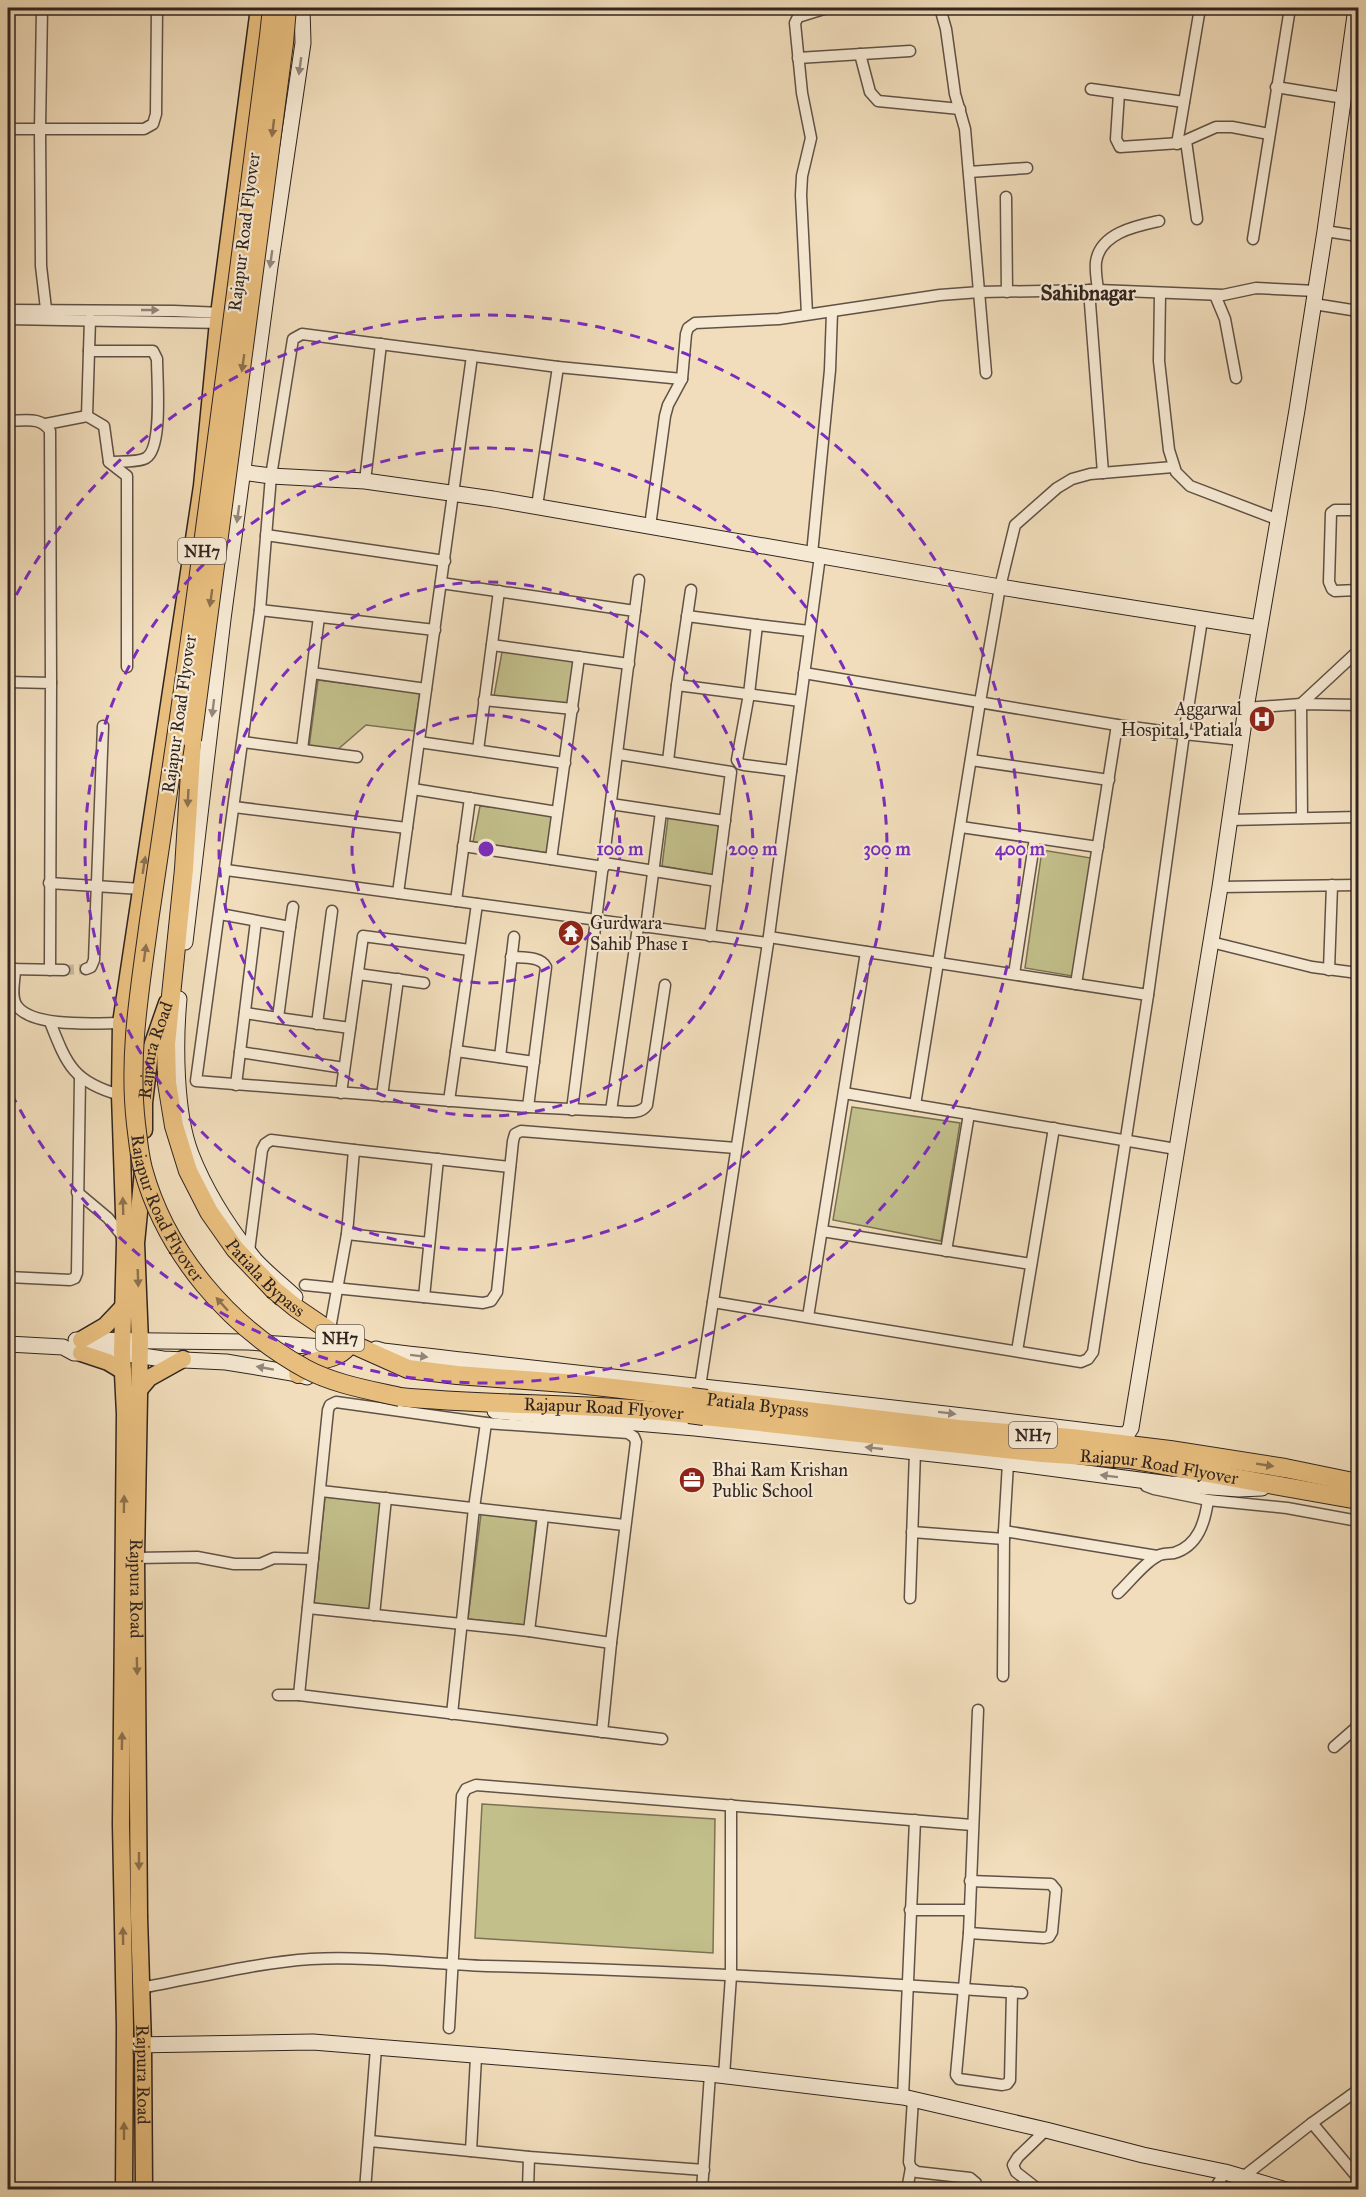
<svg xmlns="http://www.w3.org/2000/svg" width="1366" height="2197" viewBox="0 0 1366 2197" font-family="'IM FELL Great Primer',serif">
	<style>
		.green { fill: #c2bf8b; stroke: #797255; stroke-width: 1.5 }
		.lines { fill: none; stroke-linecap: round; stroke-linejoin: round }
		.street-tunnel { stroke: #cab89c; stroke-width: 10; stroke-dasharray: 10 5; stroke-linecap: butt }
		.street-casing { stroke: #605246; stroke-width: 13 }
		.secondary-casing { stroke: #30241f; stroke-width: 17 }
		.primary-casing { stroke: #30241f; stroke-width: 19 }
		.highway-casing { stroke: #30241f; stroke-width: 20 }
		.street { stroke: #f6e9d3; stroke-width: 10 }
		.secondary { stroke: #f6e9d3; stroke-width: 15 }
		.primary { stroke: #e8be7e; stroke-width: 16 }
		.highway { stroke: #e8be7e; stroke-width: 18 }
		.highway-bridge-casing { stroke: #30241f; stroke-width: 20; stroke-linecap: butt }
		.highway-bridge { stroke: #e8be7e; stroke-width: 18 }
		.oneway { fill: #938679 }
		.oneway2 { fill: #8c714e }
		.ring { fill: none; stroke: #7b2cbf; stroke-width: 3; stroke-dasharray: 10 8 }
		.labels { text-anchor: middle; dominant-baseline: central; stroke-width: 4.5; stroke-linejoin: round; paint-order: stroke }
		.shield { fill: #f6e9d3; stroke: #6b5f55; stroke-width: 1.5 }
		.shield-label { font-size: 16px; font-weight: bold; fill: #30241f }
		.street-label { font-size: 18px; fill: #30241f; stroke: #f6e9d3 }
		.poi-label { font-size: 18px; fill: #30241f; stroke: #f6e9d3; text-anchor: start }
		.quarter-label { font-size: 21px; font-weight: bold; fill: #30241f; stroke: #f6e9d3 }
		.centre { fill: #7b2cbf; stroke: #f6e9d3; stroke-width: 3 }
		.ring-label { font-size: 18px; text-anchor: middle; font-weight: bold; fill: #7b2cbf; stroke: #f6e9d3; stroke-width: 4.5; stroke-linejoin: round; paint-order: stroke }
	</style>
	<rect width="100%" height="100%" fill="#f1ddbb"/>
	<filter id="stains"><feTurbulence type="fractalNoise" baseFrequency=".00333" numOctaves="4"/><feColorMatrix values="0 0 0 0 .2 0 0 0 0 .09 0 0 0 0 .02 0 0 0 .5 -.17"/></filter>
	<radialGradient id="worn" r=".72"><stop offset=".6" stop-color="#630" stop-opacity="0"/><stop offset="1" stop-color="#630" stop-opacity=".3"/></radialGradient>
	<g class="green">
		<polygon points="502,652 575,659 569,706 494,696"/>
		<polygon points="318,680 420,693 414,731 366,725 336,751 309,747"/>
		<polygon points="480,806 555,814 549,853 473,842"/>
		<polygon points="668,818 721,825 714,875 662,866"/>
		<polygon points="1042,850 1091,858 1072,976 1025,968"/>
		<polygon points="852,1107 960,1123 941,1241 833,1220"/>
		<polygon points="325,1497 382,1502 370,1610 314,1603"/>
		<polygon points="481,1514 536,1521 525,1625 468,1619"/>
		<polygon points="482,1804 715,1819 713,1953 475,1938"/>
	</g>
	<g class="lines">
		<polyline class="street-tunnel" points="64,970 86,969"/>
		<defs>
			<g id="street">
				<polyline points="940,8 946,29 955,94 965,129 986,373"/>
				<polyline points="860,54 870,92 878,101 960,109"/>
				<polyline points="798,58 910,51"/>
				<polyline points="1276,87 1344,98"/>
				<polyline points="1091,89 1184,102"/>
				<polyline points="1119,93 1116,139 1120,147 1180,143 1216,127 1232,127 1269,134"/>
				<polyline points="8,129 40,129 42,8"/>
				<polyline points="1186,141 1197,219"/>
				<polyline points="1177,144 1200,8"/>
				<polyline points="969,172 1027,168"/>
				<polyline points="1006,197 1007,292"/>
				<polyline points="1325,231 1358,236"/>
				<polyline points="1253,239 1290,8"/>
				<polyline points="1089,290 1103,473"/>
				<path d="M1098,290C1097,281 1095,271 1096,262C1100,233 1136,226 1159,221"/>
				<polyline points="1160,293 1159,361 1169,450 1176,472 1190,486 1279,520"/>
				<polyline points="1215,295 1225,319 1236,378"/>
				<polyline points="1314,304 1358,311"/>
				<polyline points="46,309 41,266 40,129 144,129 153,124 156,114 157,8"/>
				<polyline points="8,310 174,311 223,313"/>
				<polyline points="807,314 801,195 802,176 811,138 802,93 795,23 798,17 827,8"/>
				<polyline points="8,319 223,323"/>
				<polyline points="90,319 87,416 104,426 109,462 127,476 127,667"/>
				<path d="M89,351H153L157,359C157,379 163,448 146,458C137,463 119,461 109,462"/>
				<path d="M8,421C24,421 41,416 50,431L51,683"/>
				<polyline points="46,424 87,416"/>
				<polyline points="365,481 381,344"/>
				<polyline points="537,506 558,367"/>
				<polyline points="1358,510 1335,510 1331,513 1329,582 1332,589 1335,591 1358,590"/>
				<polyline points="650,526 665,416 668,405 682,379 686,334 688,328 695,323 779,319 940,295 980,292 1098,290 1223,295 1256,288 1316,291"/>
				<polyline points="266,535 445,561"/>
				<polyline points="812,554 830,370 832,312"/>
				<polyline points="441,583 635,611 572,1110"/>
				<polyline points="260,610 435,630"/>
				<polyline points="635,611 639,580"/>
				<polyline points="687,616 757,625"/>
				<polyline points="1202,620 1184,734 1241,740"/>
				<polyline points="492,645 629,664"/>
				<polyline points="312,673 426,689"/>
				<polyline points="8,682 51,683 50,970"/>
				<polyline points="677,685 691,590"/>
				<polyline points="484,700 573,709"/>
				<polyline points="1246,708 1301,704 1358,705"/>
				<polyline points="243,742 357,757"/>
				<polyline points="419,742 565,763"/>
				<polyline points="302,749 319,617"/>
				<polyline points="478,750 499,591"/>
				<polyline points="618,754 731,772 710,936"/>
				<polyline points="971,760 1109,780"/>
				<polyline points="668,761 677,685 800,701"/>
				<polyline points="791,771 744,765 740,764 737,760 749,694 757,625 809,631"/>
				<polyline points="413,789 557,812"/>
				<polyline points="611,804 725,821"/>
				<polyline points="234,807 407,828"/>
				<polyline points="1302,818 1301,704 1358,651"/>
				<polyline points="1230,820 1358,817"/>
				<polyline points="961,827 1098,847"/>
				<polyline points="463,846 604,867"/>
				<polyline points="551,859 579,657"/>
				<polyline points="604,863 717,881"/>
				<polyline points="226,870 768,943"/>
				<polyline points="49,883 141,889"/>
				<polyline points="1220,887 1358,885"/>
				<polyline points="398,893 472,356"/>
				<polyline points="456,901 470,798"/>
				<polyline points="220,914 290,927 278,1018 350,1028"/>
				<polyline points="290,927 293,907"/>
				<polyline points="638,927 611,1111 528,1107 196,1081 260,610 271,476 293,339 302,334 558,367 682,379"/>
				<polyline points="646,927 661,812"/>
				<polyline points="769,937 1148,995 1184,734 1117,725 804,673"/>
				<polyline points="1211,942 1312,967 1358,973"/>
				<path d="M511,957C523,958 541,956 546,967L528,1107"/>
				<polyline points="8,969 64,970"/>
				<path d="M15,969C15,980 10,997 17,1006C33,1028 97,1023 121,1023"/>
				<polyline points="86,969 91,967 94,960 103,726"/>
				<polyline points="1329,970 1332,885"/>
				<polyline points="358,974 424,983"/>
				<polyline points="1014,974 1035,838"/>
				<polyline points="1076,984 1117,725"/>
				<polyline points="245,1013 278,1018"/>
				<path d="M50,1022C67,1065 73,1082 120,1095"/>
				<polyline points="317,1024 332,911"/>
				<polyline points="456,1051 534,1062"/>
				<polyline points="240,1052 344,1068"/>
				<polyline points="500,1057 514,937"/>
				<polyline points="236,1085 256,921"/>
				<polyline points="341,1093 363,936 470,950"/>
				<polyline points="844,1093 1176,1149"/>
				<polyline points="382,1096 398,979"/>
				<polyline points="449,1101 477,904"/>
				<polyline points="915,1105 980,702 1000,587 1015,525 1057,488 1072,479 1090,474 1173,467"/>
				<path d="M611,1111C623,1111 640,1116 647,1105L665,985"/>
				<polyline points="77,1192 108,1218 124,1238"/>
				<polyline points="822,1231 1031,1264"/>
				<polyline points="347,1234 429,1243"/>
				<polyline points="249,1251 262,1150 265,1144 271,1140 354,1150"/>
				<polyline points="946,1251 969,1114"/>
				<polyline points="8,1277 70,1280 75,1278 77,1273 80,1078"/>
				<polyline points="305,1285 483,1303 491,1301 497,1292 513,1141 515,1134 521,1131 736,1148"/>
				<polyline points="424,1297 438,1159"/>
				<polyline points="713,1302 1081,1362 1088,1359 1093,1352 1148,995"/>
				<polyline points="808,1317 866,952"/>
				<polyline points="331,1323 347,1234 354,1150 510,1167"/>
				<polyline points="1017,1351 1054,1128"/>
				<polyline points="699,1393 768,943 820,556"/>
				<polyline points="1146,1486 1154,1489 1208,1500 1287,1508 1358,1521"/>
				<polyline points="321,1491 624,1525"/>
				<polyline points="1004,1531 1157,1556"/>
				<polyline points="912,1532 1004,1539"/>
				<polyline points="136,1558 197,1557 234,1564 260,1564 274,1558 313,1559"/>
				<path d="M1118,1593C1130,1582 1142,1565 1156,1557C1161,1553 1168,1554 1174,1553C1198,1546 1205,1522 1208,1500"/>
				<polyline points="910,1598 915,1452"/>
				<polyline points="308,1608 529,1631 611,1643"/>
				<polyline points="374,1615 386,1498"/>
				<polyline points="529,1631 543,1516"/>
				<polyline points="1003,1676 1004,1531 1008,1463"/>
				<polyline points="278,1695 299,1695 662,1739"/>
				<polyline points="299,1695 328,1410 330,1405 336,1402 486,1423 628,1433 634,1437 636,1442 611,1643 602,1732"/>
				<polyline points="978,1710 969,1933 956,2075 959,2079 1002,2085 1007,2084 1010,2080 1012,1992"/>
				<polyline points="452,1714 474,1508 486,1423"/>
				<polyline points="1334,1747 1358,1726"/>
				<polyline points="910,1910 969,1910"/>
				<polyline points="969,1933 1044,1938 1049,1937 1052,1932 1056,1890 1051,1884 970,1881"/>
				<path d="M141,1988C196,1978 254,1963 311,1959C370,1956 428,1964 487,1966C666,1970 844,1981 1022,1993"/>
				<polyline points="449,2028 462,1796 466,1789 476,1785 972,1825"/>
				<polyline points="724,2076 731,1976 731,1805"/>
				<polyline points="903,2097 915,1820"/>
				<polyline points="913,2099 909,2162 911,2168 917,2172 970,2178 976,2183 976,2190"/>
				<polyline points="1312,2123 1358,2178"/>
				<polyline points="370,2141 529,2157 704,2170"/>
				<polyline points="471,2151 476,2057"/>
				<polyline points="1243,2177 1312,2123 1358,2090"/>
				<polyline points="365,2190 376,2048"/>
				<polyline points="528,2190 529,2157"/>
				<polyline points="702,2190 710,2074"/>
				<polyline points="907,2190 911,2168"/>
				<polyline points="1039,2190 1016,2172 1013,2165 1018,2157 1046,2130"/>
				<polyline points="1214,2190 1225,2172"/>
			</g>
			<g id="secondary">
				<polyline points="234,471 271,476 365,481 493,499 1000,587 1259,628"/>
				<polyline points="185,942 223,619 270,267 303,43 302,8"/>
				<path d="M179,999C175,1042 175,1113 191,1154C206,1192 229,1228 255,1260C267,1273 282,1285 295,1297"/>
				<polyline points="76,1340 248,1342 324,1347 343,1340"/>
				<polyline points="8,1344 63,1347 74,1353 122,1353 163,1359 226,1362 298,1374 307,1377"/>
				<path d="M376,1349L383,1351C629,1380 876,1404 1121,1435L1127,1434L1131,1428L1220,887L1246,708L1297,410L1325,231L1356,8"/>
				<polyline points="495,1411 695,1428 988,1460 1170,1484 1239,1489 1262,1488"/>
				<polyline points="133,2045 313,2042 710,2074 903,2097 1046,2130 1143,2155 1225,2172 1286,2190"/>
			</g>
			<g id="primary">
				<path id="s1" d="M144,1130V1103L150,1052L167,1003"/>
				<path id="s2" d="M143,1171L136,1243L140,1342L136,1558L139,1917L143,2045L144,2190"/>
				<polyline points="81,1340 105,1326 123,1307"/>
				<polyline points="81,1353 108,1362 123,1371"/>
				<polyline points="138,1391 149,1378 183,1359"/>
				<polyline points="124,2190 125,2027 121,1824 125,1414 122,1353 125,1243 120,1095 121,1023 202,486 218,322 259,8"/>
			</g>
			<g id="highway">
				<path id="s3" d="M192,740L184,869L166,1044L167,1083L174,1126L188,1171L209,1212L235,1249L274,1290L296,1308L343,1340L408,1369L457,1375L578,1384L691,1397"/>
				<path d="M298,1374C302,1356 339,1365 350,1343"/>
				<path id="s4" d="M400,1397C496,1406 593,1403 689,1414"/>
				<path id="s5" d="M707,1399L958,1429L1071,1438L1170,1450L1285,1468L1358,1483"/>
				<path id="s6" d="M704,1416L1042,1453L1129,1459L1358,1500"/>
			</g>
		</defs>
		<use href="#street" class="street-casing"/>
		<use href="#secondary" class="secondary-casing"/>
		<use href="#primary" class="primary-casing"/>
		<use href="#highway" class="highway-casing"/>
		<use href="#street" class="street"/>
		<use href="#secondary" class="secondary"/>
		<use href="#primary" class="primary"/>
		<use href="#highway" class="highway"/>
		<defs>
			<g id="highway-bridge">
				<path id="s7" d="M272,8L269,36C240,261 212,486 180,711C170,781 160,851 149,921C140,989 128,1055 136,1124C138,1139 139,1154 143,1169C166,1253 229,1327 306,1369C334,1384 369,1390 400,1397"/>
				<polyline points="192,740 284,43 287,8"/>
				<polyline points="691,1397 707,1399"/>
				<polyline points="689,1414 704,1416"/>
			</g>
		</defs>
		<use href="#highway-bridge" class="highway-bridge-casing"/>
		<use href="#highway-bridge" class="highway-bridge"/>
	</g>
	<defs><path id="oneway-solid" d="M-6-.8H1V-3.2L6.5 0L1 3.2V.8H-6Z" transform="scale(1.5)"/></defs>
	<g class="oneway">
		<use href="#oneway-solid" transform="translate(300 66) rotate(98)"/>
		<use href="#oneway-solid" transform="translate(271 259) rotate(98)"/>
		<use href="#oneway-solid" transform="translate(150 310)"/>
		<use href="#oneway-solid" transform="translate(238 514) rotate(98)"/>
		<use href="#oneway-solid" transform="translate(213 708) rotate(97)"/>
		<use href="#oneway-solid" transform="translate(419 1356) rotate(7)"/>
		<use href="#oneway-solid" transform="translate(265 1368) rotate(-170)"/>
		<use href="#oneway-solid" transform="translate(947 1413) rotate(7)"/>
		<use href="#oneway-solid" transform="translate(874 1448) rotate(-174)"/>
		<use href="#oneway-solid" transform="translate(1109 1476) rotate(-173)"/>
	</g>
	<g class="oneway2">
		<use href="#oneway-solid" transform="translate(273 128) rotate(97)"/>
		<use href="#oneway-solid" transform="translate(243 363) rotate(98)"/>
		<use href="#oneway-solid" transform="translate(211 598) rotate(98)"/>
		<use href="#oneway-solid" transform="translate(188 798) rotate(93)"/>
		<use href="#oneway-solid" transform="translate(144 865) rotate(-81)"/>
		<use href="#oneway-solid" transform="translate(145 953) rotate(-82)"/>
		<use href="#oneway-solid" transform="translate(123 1206) rotate(-92)"/>
		<use href="#oneway-solid" transform="translate(138 1278) rotate(88)"/>
		<use href="#oneway-solid" transform="translate(222 1304) rotate(-132)"/>
		<use href="#oneway-solid" transform="translate(1265 1465) rotate(9)"/>
		<use href="#oneway-solid" transform="translate(124 1504) rotate(-89)"/>
		<use href="#oneway-solid" transform="translate(137 1666) rotate(89)"/>
		<use href="#oneway-solid" transform="translate(122 1741) rotate(-89)"/>
		<use href="#oneway-solid" transform="translate(139 1861) rotate(90)"/>
		<use href="#oneway-solid" transform="translate(123 1936) rotate(-91)"/>
		<use href="#oneway-solid" transform="translate(124 2131) rotate(-90)"/>
	</g>
	<g class="ring">
		<circle cx="486" cy="849" r="134"/>
		<circle cx="486" cy="849" r="267"/>
		<circle cx="486" cy="849" r="401"/>
		<path d="M8 611A534 534 0 1 1 8 1087"/>
	</g>
	<defs>
		<symbol id="hospital-disc" viewBox="-11 -11 22 22"><circle r="9.5" fill="#8f2418" stroke="#f6e9d3"/><path d="M-5-5h3v3.5h4V-5h3V5h-3V1.5h-4V5h-3Z" fill="#fff"/></symbol>
		<symbol id="temple-disc" viewBox="-11 -11 22 22"><circle r="9.5" fill="#8f2418" stroke="#f6e9d3"/><path d="M0-6L5-2H3V0L6.5 2.5H4V6H1.5V3h-3V6H-4V2.5H-6.5L-3 0V-2H-5Z" fill="#fff"/></symbol>
		<symbol id="office-disc" viewBox="-11 -11 22 22"><circle r="9.5" fill="#8f2418" stroke="#f6e9d3"/><path d="M-6-3h4V-5.5h4V-3h4V5H-6ZM-1-4.5V-3h2v-1.5ZM-6 0V1H6V0Z" fill="#fff"/></symbol>
	</defs>
	<g fill-rule="evenodd">
		<use href="#hospital-disc" x="1247" y="704" width="30" height="30"/>
		<use href="#temple-disc" x="556" y="918" width="30" height="30"/>
		<use href="#office-disc" x="677" y="1465" width="30" height="30"/>
	</g>
	<g class="labels">
		<g class="shield">
			<rect x="178" y="538" width="48" height="26" rx="4.5"/>
			<rect x="316" y="1325" width="48" height="26" rx="4.5"/>
			<rect x="1009" y="1422" width="48" height="26" rx="4.5"/>
		</g>
		<g class="shield-label">
			<text x="202" y="551">NH7</text>
			<text x="340" y="1338">NH7</text>
			<text x="1033" y="1435">NH7</text>
		</g>
		<g class="street-label">
			<text transform="translate(244 232) rotate(-83)">Rajapur Road Flyover</text>
			<text transform="translate(179 714) rotate(-82)">Rajapur Road Flyover</text>
			<text stroke="none"><textPath href="#s1" startOffset="81">Rajpura Road</textPath></text>
			<text stroke="none"><textPath href="#s7" startOffset="1216">Rajapur Road Flyover</textPath></text>
			<text stroke="none"><textPath href="#s3" startOffset="568">Patiala Bypass</textPath></text>
			<text stroke="none"><textPath href="#s5" startOffset="51">Patiala Bypass</textPath></text>
			<text stroke="none"><textPath href="#s4" startOffset="204">Rajapur Road Flyover</textPath></text>
			<text stroke="none"><textPath href="#s6" startOffset="458">Rajapur Road Flyover</textPath></text>
			<text stroke="none"><textPath href="#s2" startOffset="418">Rajpura Road</textPath></text>
			<text stroke="none"><textPath href="#s2" startOffset="904">Rajpura Road</textPath></text>
		</g>
		<g class="poi-label">
			<text x="1242" y="709" text-anchor="end">Aggarwal<tspan x="1242" dy="21">Hospital, Patiala</tspan></text>
			<text x="590" y="923">Gurdwara<tspan x="590" dy="21">Sahib Phase 1</tspan></text>
			<text x="712" y="1470">Bhai Ram Krishan<tspan x="712" dy="21">Public School</tspan></text>
		</g>
		<g class="quarter-label">
			<text x="1088" y="293">Sahibnagar</text>
		</g>
	</g>
	<circle cx="486" cy="849" r="9" class="centre"/>
	<g class="ring-label">
		<text x="620" y="855">100 m</text>
		<text x="753" y="855">200 m</text>
		<text x="887" y="855">300 m</text>
		<text x="1020" y="855">400 m</text>
	</g>
	<rect width="1366" height="2197" fill="none" stroke="#f1ddbb" stroke-width="30"/>
	<rect x="9" y="9" width="1348" height="2179" fill="none" stroke="#30241f" stroke-width="3"/>
	<rect x="15" y="15" width="1336" height="2167" fill="none" stroke="#30241f" stroke-width="1.5"/>
	<rect width="100%" height="100%" filter="url(#stains)"/>
	<rect width="100%" height="100%" fill="url(#worn)"/>
</svg>
